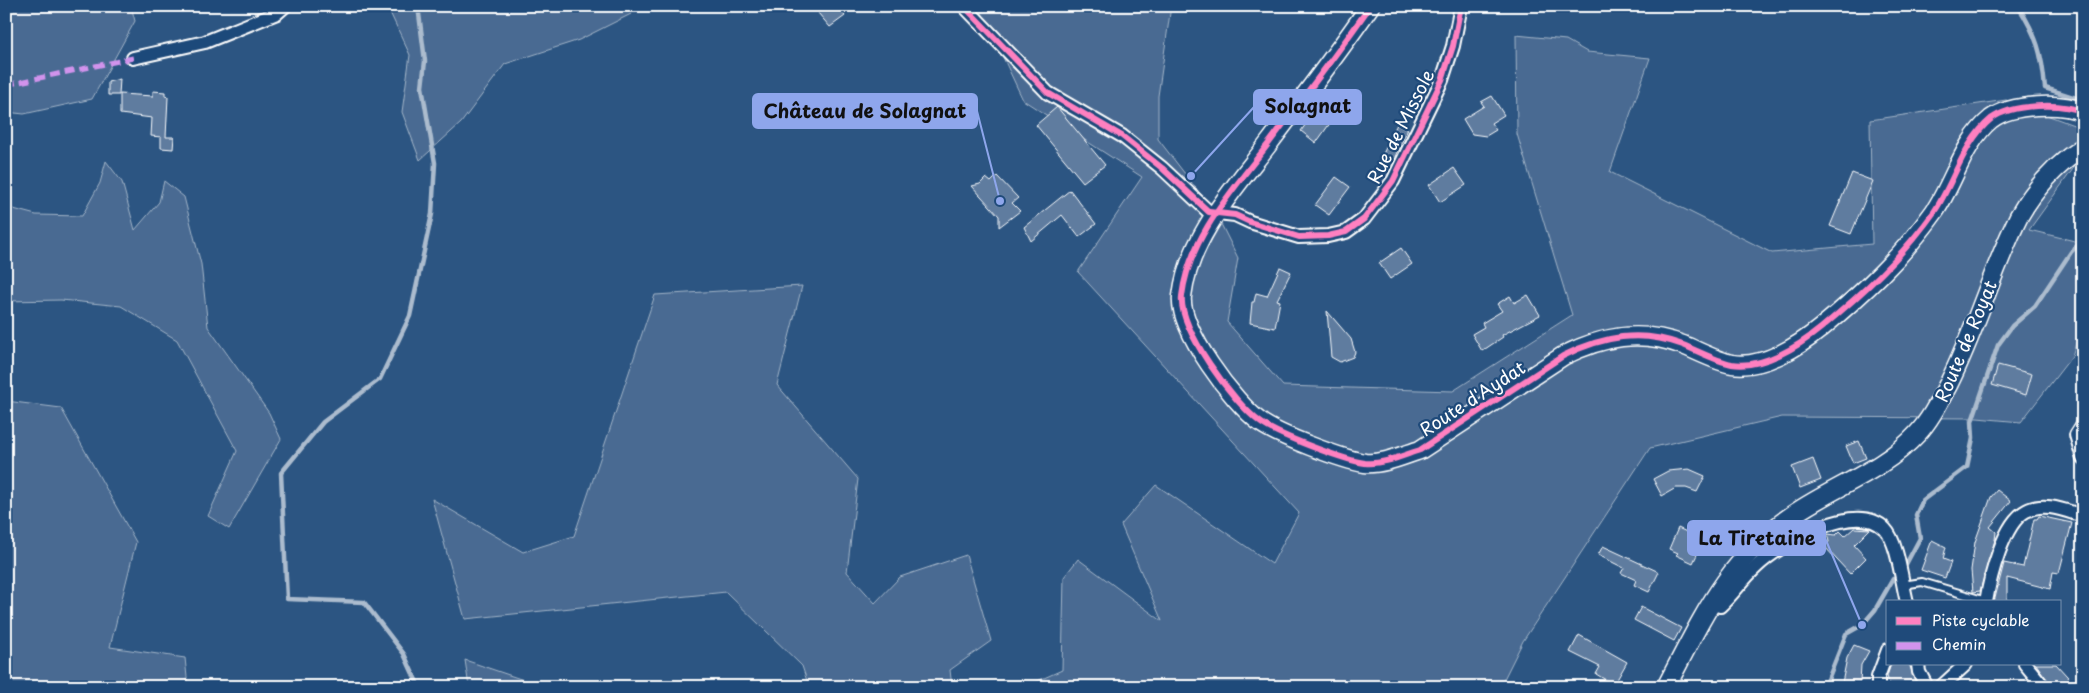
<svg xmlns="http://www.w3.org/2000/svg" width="2089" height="693" viewBox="0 0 2089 693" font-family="'Playpen Sans',sans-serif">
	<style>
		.green { fill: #486b92; stroke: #a4b5c8 }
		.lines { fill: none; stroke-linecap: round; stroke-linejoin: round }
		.stream { stroke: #acbcce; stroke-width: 4.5 }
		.building { fill: #5e7c9f; stroke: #fff }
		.service-casing { stroke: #fff; stroke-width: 10 }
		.minor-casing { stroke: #fff; stroke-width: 16 }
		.secondary-casing { stroke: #fff; stroke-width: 21 }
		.service { stroke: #1f4a7a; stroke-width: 6 }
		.minor { stroke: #1f4a7a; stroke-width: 12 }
		.secondary { stroke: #1f4a7a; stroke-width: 18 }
		.quiet { stroke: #d193ec; stroke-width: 5; stroke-dasharray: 10 5; stroke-linecap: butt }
		.cycleway-casing { stroke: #1f4a7a; stroke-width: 9 }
		.cycleway { stroke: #ff80c0; stroke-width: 6 }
		.labels { text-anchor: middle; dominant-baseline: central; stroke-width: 4.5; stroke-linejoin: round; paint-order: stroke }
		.street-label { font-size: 18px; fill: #fff; stroke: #1f4a7a }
		.leader { fill: none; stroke: #8ea6ec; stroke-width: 2 }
		.callout-dot { fill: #8ea6ec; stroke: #1f4a7a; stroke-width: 2 }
		.callout { fill: #8ea6ec; stroke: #8ea6ec; stroke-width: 2 }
		.callout-label { font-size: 19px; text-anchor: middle; font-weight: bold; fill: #111 }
	</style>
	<rect width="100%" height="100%" fill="#2c5582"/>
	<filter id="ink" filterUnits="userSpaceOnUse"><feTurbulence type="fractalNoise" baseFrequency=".02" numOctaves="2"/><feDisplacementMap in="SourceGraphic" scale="10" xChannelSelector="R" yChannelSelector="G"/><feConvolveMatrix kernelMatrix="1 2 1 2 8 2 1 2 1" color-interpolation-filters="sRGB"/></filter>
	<g filter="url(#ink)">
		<g class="green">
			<polygon points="6,6 131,6 135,21 92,99 24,114 6,112"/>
			<polygon points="387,6 631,6 631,14 579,40 505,64 461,123 420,160 402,112 410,55"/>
			<polygon points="979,6 1171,6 1158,96 1158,139 1216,214 1238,258 1227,322 1283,386 1453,391 1572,315 1517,134 1516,35 1566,40 1587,52 1650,58 1610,172 1772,253 1872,244 1870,120 2006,100 2079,127 2083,155 2029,230 2083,243 2083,321 2072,356 2021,422 1977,418 1782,417 1650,448 1523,641 1500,687 1024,687 1062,670 1064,577 1078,559 1162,621 1121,525 1156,485 1272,564 1299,513 1078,272 1142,177 1023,100"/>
			<polygon points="106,161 122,182 135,230 159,202 164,181 184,197 201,264 208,327 269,413 281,439 229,529 208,516 237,451 177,340 121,306 61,300 6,301 6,207 36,215 82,216 100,183"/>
			<polygon points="802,286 777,385 858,479 847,572 875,603 900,577 966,555 991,641 950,670 952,687 809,687 802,666 726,592 465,619 432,499 523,552 574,536 655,295"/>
			<polygon points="6,401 61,408 136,542 110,647 185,658 188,687 6,687"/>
			<polygon points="465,660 544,687 469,687"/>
		</g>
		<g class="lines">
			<g class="stream">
				<polyline points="418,6 425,61 422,87 435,163 432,214 410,316 380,379 323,422 281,473 287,599 364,602 404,654 419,687"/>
				<path d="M2018,6C2037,36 2042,53 2045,88L2079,99"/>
				<polyline points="1905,566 1920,538 1916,515 1923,500 1967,467 1973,438 1972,421 1998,345 2012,326 2035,306 2071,252 2083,240"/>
				<polyline points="1825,687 1846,634 1862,625 1875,610 1893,579"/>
			</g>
		</g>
		<g class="building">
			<polygon points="827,6 837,6 845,16 830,27 818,13"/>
			<polygon points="120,79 119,95 108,95 108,82"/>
			<polygon points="153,91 165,92 165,96 168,97 166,137 174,137 173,149 161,148 161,137 151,136 152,118 120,114 120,94 153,96"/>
			<polygon points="1492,96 1504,115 1491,123 1496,130 1486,136 1472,134 1463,119 1484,106 1481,102"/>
			<polygon points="1057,107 1105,165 1083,182 1036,125"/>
			<polygon points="1317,108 1333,119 1316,143 1301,131"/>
			<polygon points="1397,124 1408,129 1394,159 1383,154"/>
			<polygon points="1454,168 1466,185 1440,202 1429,185"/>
			<polygon points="1852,173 1873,181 1851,234 1830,226"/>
			<polygon points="997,176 1018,198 1012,203 1020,211 999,227 999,216 972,186 980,184 986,178 991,182"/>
			<polygon points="1336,177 1350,187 1329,215 1315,205"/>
			<polygon points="1070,190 1096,224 1079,237 1062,215 1031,241 1024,227"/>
			<polygon points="1401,248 1412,264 1390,279 1379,263"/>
			<polygon points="1280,267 1291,272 1277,300 1280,301 1275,328 1250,323 1252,302 1254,302 1256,293 1267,296"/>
			<polygon points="1528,295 1540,315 1502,335 1503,337 1482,351 1472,334 1484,327 1482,323 1502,311 1497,304 1510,296 1514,303"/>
			<polygon points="1327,311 1351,339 1355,352 1353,357 1340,362 1331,357"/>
			<polygon points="1998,365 2032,374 2026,395 1992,385"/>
			<polygon points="1859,441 1866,458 1853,463 1846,446"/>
			<polygon points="1813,459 1821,480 1800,488 1792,467"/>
			<polygon points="1689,469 1705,476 1697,492 1686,488 1676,488 1662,496 1653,479 1668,471"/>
			<polygon points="1997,490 2011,501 1990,527 1996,532 1995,540 1980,591 1973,592 1971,570 1975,542 1991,497"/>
			<polygon points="2039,516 2072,523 2059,573 2053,572 2050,589 2007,578 2007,602 1994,602 2004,563 2023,567 2034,519 2037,519"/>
			<polygon points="1678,528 1704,540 1693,563 1676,555 1678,553 1669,549"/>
			<polygon points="1854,528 1870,529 1854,545 1866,558 1850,574 1824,546 1829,542 1827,534 1836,535 1840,531 1845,536"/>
			<polygon points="1932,540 1946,547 1943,559 1951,562 1945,578 1921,570"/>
			<polygon points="1603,546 1659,572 1649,592 1634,585 1636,580 1621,573 1624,568 1598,555"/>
			<polygon points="1641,607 1681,628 1674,641 1634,620"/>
			<polygon points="1579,635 1627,662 1614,685 1596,674 1600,667 1570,652"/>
			<polygon points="1854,645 1869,651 1861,665 1860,682 1842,683 1847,658"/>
			<polygon points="1891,664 1909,664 1918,687 1890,687 1887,676"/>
			<polygon points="2036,664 2056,664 2077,687 2052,687"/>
		</g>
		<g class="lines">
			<defs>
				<polyline id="service" points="1903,585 1922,582 1986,601"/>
				<g id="minor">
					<polyline points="964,6 1048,93 1122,136 1162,168 1209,212 1235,215 1250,222 1299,237 1328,236 1346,232 1364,219 1393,181 1442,80 1453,46 1461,6"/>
					<polyline points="133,58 205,42 277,13 285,6"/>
					<polyline points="2083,424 2076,435 2083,458"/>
					<path d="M1986,602C1990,578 2003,523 2026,511C2044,501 2066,511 2083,516"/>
					<path d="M1710,603L1720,606C1733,594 1743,579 1756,567C1780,544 1856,499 1885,529C1898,542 1902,584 1907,602"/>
					<polyline points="1918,664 1919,672 1927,687"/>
					<polyline points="2025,664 2044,687"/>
					<polyline points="1878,687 1878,677 1888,650"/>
					<polyline points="1941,687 1966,664"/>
				</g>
				<g id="secondary">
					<path d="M1370,6C1338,53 1303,98 1269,143C1234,189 1189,237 1182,296C1178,329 1234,403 1260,422C1277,435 1344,460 1365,463C1382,465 1404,455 1420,450L1563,356C1602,336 1641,329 1683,345C1698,351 1716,361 1732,364C1763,369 1799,346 1821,328C1863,293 1902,257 1934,212C1954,183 1963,142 1991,119C2011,104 2061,102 2083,112"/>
					<path d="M1666,687C1703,617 1727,560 1794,514C1835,486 1883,471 1917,434C1931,419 1940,400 1949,383C1976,329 1992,270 2019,216C2035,188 2056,165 2083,147"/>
				</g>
			</defs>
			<use href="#service" class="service-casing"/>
			<use href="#minor" class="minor-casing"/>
			<use href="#secondary" class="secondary-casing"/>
			<use href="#service" class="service"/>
			<use href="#minor" class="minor"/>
			<use href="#secondary" class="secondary"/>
			<polyline class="quiet" points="6,85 133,58"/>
			<defs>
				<g id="cycleway">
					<polyline points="964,6 1048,93 1122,136 1162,168 1209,212 1235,215 1250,222 1299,237 1328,236 1346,232 1364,219 1393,181 1442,80 1453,46 1461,6"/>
					<path d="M1370,6C1338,53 1303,98 1269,143C1234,189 1189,237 1182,296C1178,329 1234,403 1260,422C1277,435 1344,460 1365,463C1382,465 1404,455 1420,450L1563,356C1602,336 1641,329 1683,345C1698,351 1716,361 1732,364C1763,369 1799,346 1821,328C1863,293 1902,257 1934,212C1954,183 1963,142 1991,119C2011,104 2061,102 2083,112"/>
				</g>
			</defs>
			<use href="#cycleway" class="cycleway-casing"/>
			<use href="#cycleway" class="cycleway"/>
		</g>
	</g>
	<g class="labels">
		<g class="street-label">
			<text transform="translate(1400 126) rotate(-63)">Rue de Missole</text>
			<text transform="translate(1965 341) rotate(-67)">Route de Royat</text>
			<text transform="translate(1472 398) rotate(-33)">Route d'Aydat</text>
		</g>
	</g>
	<path class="leader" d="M1191 176L1254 107M1000 201L977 111M1862 625L1825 538"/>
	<g class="callout-dot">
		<circle cx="1191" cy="176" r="5"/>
		<circle cx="1000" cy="201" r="5"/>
		<circle cx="1862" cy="625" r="5"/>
	</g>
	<g class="callout">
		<rect x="1254" y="90" width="107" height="34" rx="5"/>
		<rect x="753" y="94" width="224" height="34" rx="5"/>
		<rect x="1688" y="521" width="137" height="34" rx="5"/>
	</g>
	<g class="callout-label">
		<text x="1308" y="113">Solagnat</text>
		<text x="865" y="118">Château de Solagnat</text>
		<text x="1757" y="545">La Tiretaine</text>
	</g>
	<rect width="2089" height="693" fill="none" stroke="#1f4a7a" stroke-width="25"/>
	<rect x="12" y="12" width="2064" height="668" fill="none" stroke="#fff" stroke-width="2" filter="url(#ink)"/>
	<rect x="1886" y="600" width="175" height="65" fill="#1f4a7a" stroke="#7992af"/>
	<rect x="1896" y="617" width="25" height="8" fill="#ff80c0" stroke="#7992af"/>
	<text x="1932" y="626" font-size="15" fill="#ffffff">Piste cyclable</text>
	<rect x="1896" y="642" width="25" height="8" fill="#d193ec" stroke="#7992af"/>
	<text x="1932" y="650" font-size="15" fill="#ffffff">Chemin</text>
</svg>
